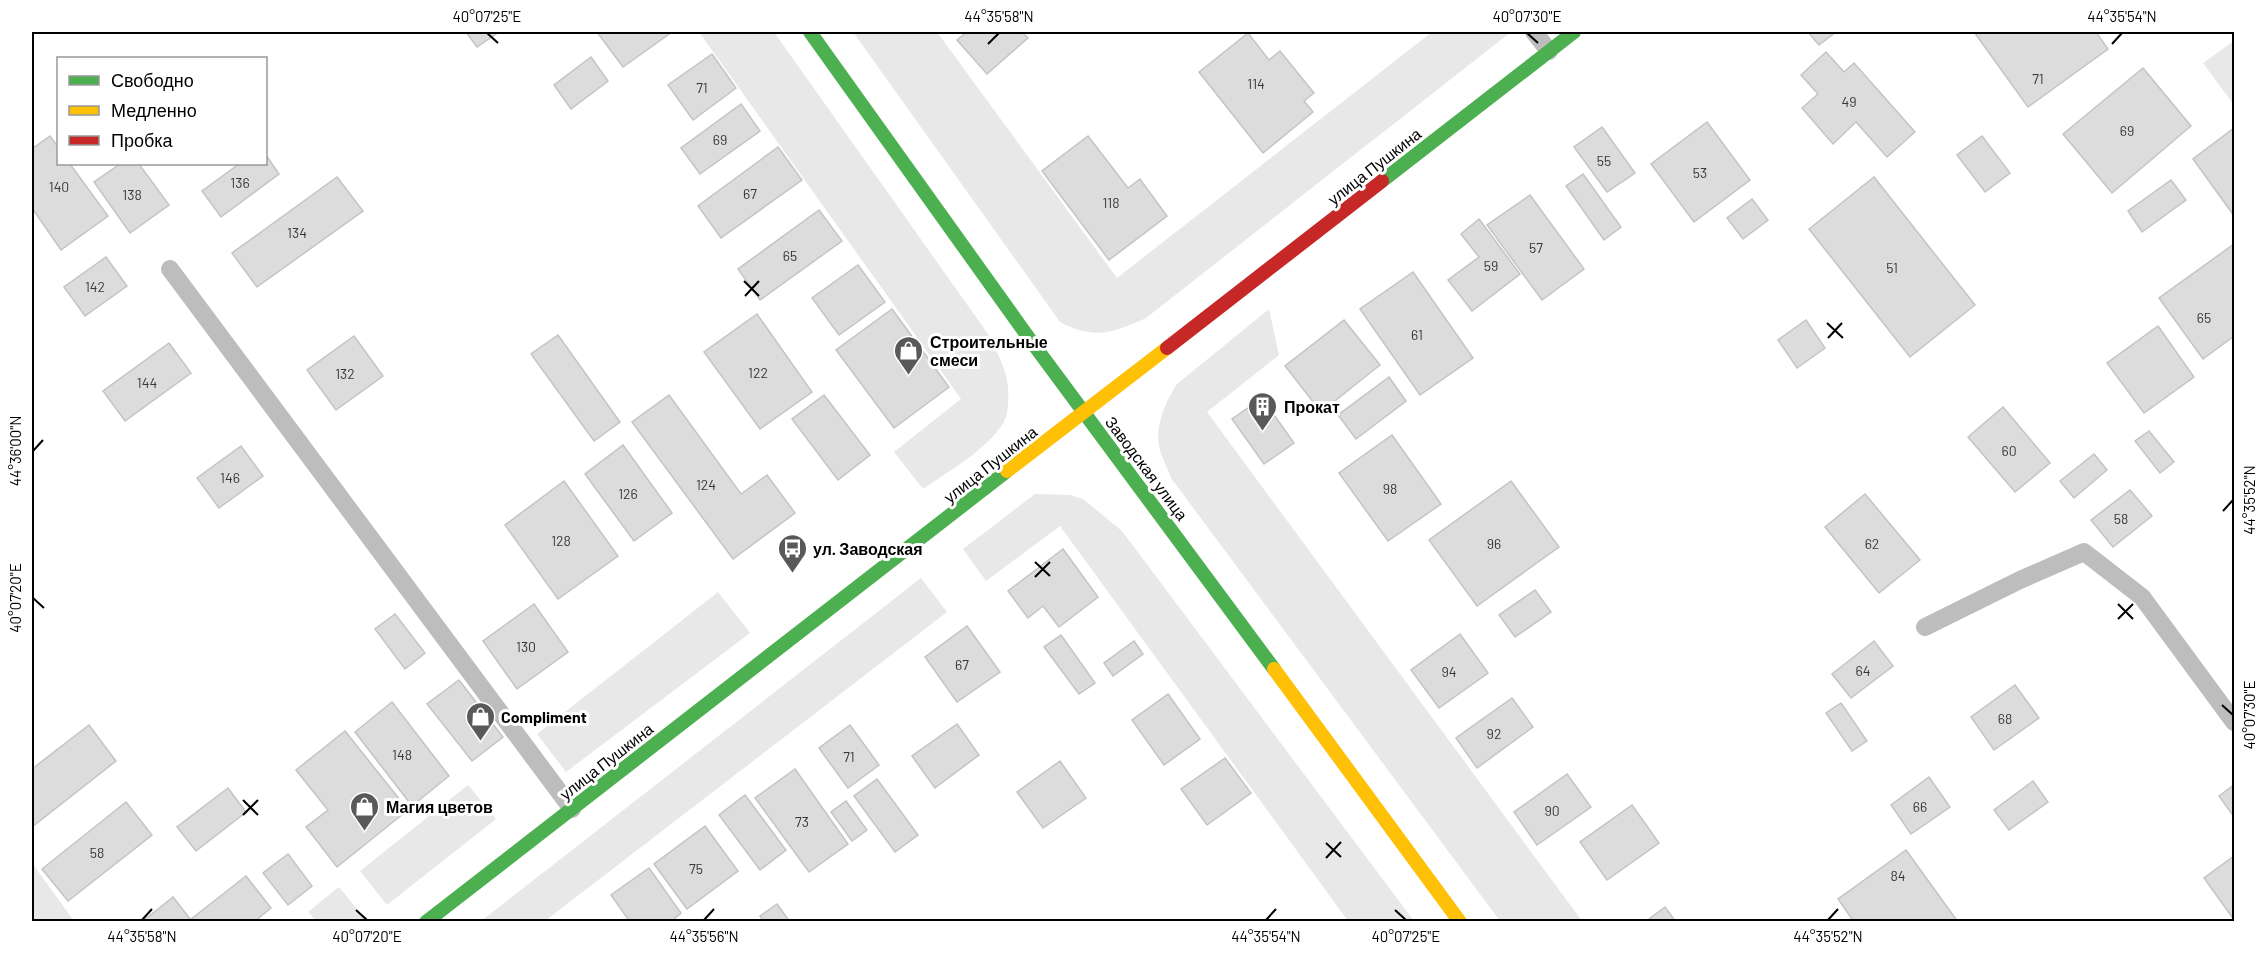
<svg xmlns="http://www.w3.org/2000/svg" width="2266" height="953" viewBox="0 0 2266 953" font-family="Barlow,sans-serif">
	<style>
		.green { fill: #e8e8e8 }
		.building { fill: #dcdcdc; stroke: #c4c4c4; stroke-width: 1.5 }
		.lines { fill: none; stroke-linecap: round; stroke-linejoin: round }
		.lane { stroke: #bdbdbd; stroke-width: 18 }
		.fast { stroke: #4caf50; stroke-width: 14 }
		.slow { stroke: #ffc107; stroke-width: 14 }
		.jam { stroke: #c62828; stroke-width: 14 }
		.ticks { fill: none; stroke: #000; stroke-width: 2 }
		.labels { text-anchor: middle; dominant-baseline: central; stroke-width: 6; stroke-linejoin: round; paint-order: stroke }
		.number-label { font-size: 14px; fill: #373737 }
		.street-label { font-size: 16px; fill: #000; stroke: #fff }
		.poi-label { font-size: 16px; font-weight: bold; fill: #000; stroke: #fff; text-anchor: start }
		.neatline { fill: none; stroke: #000; stroke-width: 2 }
		.ticks-label { font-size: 15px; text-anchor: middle; fill: #000 }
	</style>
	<rect width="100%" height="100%" fill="#fff"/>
	<g class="green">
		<path d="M699,32H774L988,334C995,349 1004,364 1007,381C1009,392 1009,406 1006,417C995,445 947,472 923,489L894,452L961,399Z"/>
		<path d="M853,32H937L1117,278L1432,32H1511L1146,318C1113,333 1094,340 1060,322Z"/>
		<polygon points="2234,41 2234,105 2203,63"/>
		<path d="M1269,309L1279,355L1207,412L1582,921H1500L1171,478C1168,468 1161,457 1159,446C1155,425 1166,401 1177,384Z"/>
		<polygon points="1035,494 1070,495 1083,499 1122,531 1414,921 1348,921 1060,526 986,581 963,549"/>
		<polygon points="921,578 947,612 545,921 481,921"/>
		<polygon points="718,592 750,633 566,772 537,734"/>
		<polygon points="468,785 496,819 387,905 360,871"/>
		<polygon points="32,863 74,921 32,921"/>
		<polygon points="339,887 367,921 316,921 308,912"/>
	</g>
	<g class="building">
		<polygon points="466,32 499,32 477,47"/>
		<polygon points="597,32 672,32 623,67"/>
		<polygon points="967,32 1022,32 1028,38 987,74 957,40"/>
		<polygon points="1808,32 1836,32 1819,45"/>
		<polygon points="1974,32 2096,32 2108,49 2028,107"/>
		<polygon points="1248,33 1269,60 1280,51 1314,93 1304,101 1313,112 1263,153 1199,72"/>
		<polygon points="1826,52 1844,72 1854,63 1915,132 1887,157 1856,122 1833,144 1802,108 1818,94 1801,75"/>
		<polygon points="712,54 736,88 693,120 668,85"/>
		<polygon points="591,57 608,81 571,109 554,85"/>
		<polygon points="2143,68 2191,126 2112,193 2063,134"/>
		<polygon points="741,104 760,131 700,174 681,148"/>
		<polygon points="1707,122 1750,180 1694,222 1651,164"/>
		<polygon points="1602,127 1635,173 1607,192 1574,147"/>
		<polygon points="2234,128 2234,211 2232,213 2193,159"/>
		<polygon points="50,136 58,147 58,164 70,164 108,216 61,250 32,208 32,149"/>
		<polygon points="1088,136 1128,188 1140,179 1167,216 1109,260 1042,171"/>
		<polygon points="1982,136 2010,173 1985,192 1957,155"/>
		<polygon points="778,147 802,180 721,238 698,206"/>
		<polygon points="266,155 279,174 221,217 202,191 239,164 266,164"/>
		<polygon points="120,164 139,164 169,205 130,233 94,182"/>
		<polygon points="1583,174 1621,227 1604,240 1566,186"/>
		<polygon points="337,177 363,211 257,287 232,253"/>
		<polygon points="1874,177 1975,305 1910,357 1809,229"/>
		<polygon points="2171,180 2186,200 2142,232 2128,211"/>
		<polygon points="1530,195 1584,269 1542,300 1487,225"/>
		<polygon points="1752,199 1768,220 1743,239 1727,218"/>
		<polygon points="819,210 842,241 760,300 738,269"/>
		<polygon points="1479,219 1520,274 1472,311 1448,280 1479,257 1461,234"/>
		<polygon points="2234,244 2234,336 2203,359 2159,298"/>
		<polygon points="106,257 127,286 85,316 64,287"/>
		<polygon points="858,265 885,302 839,335 812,298"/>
		<polygon points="1413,272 1473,358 1420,395 1360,309"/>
		<polygon points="892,309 949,387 894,428 836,350"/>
		<polygon points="757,314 812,392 760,429 704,352"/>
		<polygon points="1344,320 1380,365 1321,412 1285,366"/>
		<polygon points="1806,320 1825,348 1797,368 1778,340"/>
		<polygon points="2158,326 2194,377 2144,413 2107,363"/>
		<polygon points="558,335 620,422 594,441 531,354"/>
		<polygon points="354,336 383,376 336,410 307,370"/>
		<polygon points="169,343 191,373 125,421 103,391"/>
		<polygon points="1389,377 1406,401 1356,439 1338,415"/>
		<polygon points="669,395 741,494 767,475 795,513 733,559 632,422"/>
		<polygon points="824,395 870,455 838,480 792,419"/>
		<polygon points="1262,398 1294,443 1264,464 1232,419"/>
		<polygon points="2003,407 2050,463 2015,492 1968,437"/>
		<polygon points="2149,431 2174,462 2160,473 2135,441"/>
		<polygon points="1392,435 1441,504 1388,541 1339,473"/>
		<polygon points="623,445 672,513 634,541 585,474"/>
		<polygon points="241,446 263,476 219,508 197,478"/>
		<polygon points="2094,454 2107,470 2074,498 2060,481"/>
		<polygon points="564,481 618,556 558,599 505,525"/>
		<polygon points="1511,481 1559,547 1477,606 1429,540"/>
		<polygon points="2130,490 2152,516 2113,547 2091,520"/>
		<polygon points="1865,494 1920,560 1879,593 1825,527"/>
		<polygon points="1063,549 1098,597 1059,627 1043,606 1028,618 1008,591"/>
		<polygon points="1535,590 1551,612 1515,637 1499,615"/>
		<polygon points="534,604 568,652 517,689 483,641"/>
		<polygon points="395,614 425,653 405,669 375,629"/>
		<polygon points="967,626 1000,672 957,702 925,657"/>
		<polygon points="1460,634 1488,673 1439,708 1411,670"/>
		<polygon points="1061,635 1095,683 1079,694 1044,647"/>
		<polygon points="1134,641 1143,654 1113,676 1104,663"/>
		<polygon points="1874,641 1893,666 1851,698 1832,674"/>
		<polygon points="459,680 503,737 472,761 427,704"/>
		<polygon points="2015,685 2039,718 1994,750 1971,717"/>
		<polygon points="1168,694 1200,739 1164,765 1132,720"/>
		<polygon points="1512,698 1533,727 1477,768 1456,738"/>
		<polygon points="392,702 449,776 412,806 355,732"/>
		<polygon points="1841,703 1867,741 1852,751 1826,713"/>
		<polygon points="957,724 979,755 935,788 912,756"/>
		<polygon points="89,725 116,761 32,827 32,769"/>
		<polygon points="850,725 879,765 848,788 819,748"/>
		<polygon points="345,731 408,810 337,867 306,827 328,810 296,770"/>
		<polygon points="1225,758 1251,793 1207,825 1181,789"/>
		<polygon points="1060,761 1086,798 1043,828 1017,792"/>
		<polygon points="795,769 848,844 809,872 755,798"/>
		<polygon points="1567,774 1591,807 1537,845 1514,812"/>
		<polygon points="1929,777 1950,807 1911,834 1891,805"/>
		<polygon points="877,779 918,835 895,852 854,796"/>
		<polygon points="2033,781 2048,802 2009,830 1994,810"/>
		<polygon points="2234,785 2234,817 2219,796"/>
		<polygon points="228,788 246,812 196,851 177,827"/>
		<polygon points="745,795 786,850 760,870 719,815"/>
		<polygon points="846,801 867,830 852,841 831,812"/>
		<polygon points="126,802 152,835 68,901 42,869"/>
		<polygon points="1632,805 1659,843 1607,880 1580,842"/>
		<polygon points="705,826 738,871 687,909 654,864"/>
		<polygon points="1906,850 1958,922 1854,922 1838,899"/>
		<polygon points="288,854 312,886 288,905 263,873"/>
		<polygon points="2234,856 2234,920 2204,878"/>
		<polygon points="649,868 681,913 670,922 630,922 611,895"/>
		<polygon points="246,876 271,908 254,922 191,922 190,920"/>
		<polygon points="173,897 191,920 142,922"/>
		<polygon points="777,904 790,922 764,922 760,916"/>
		<polygon points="1665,907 1676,922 1645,922"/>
	</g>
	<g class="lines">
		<g class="lane">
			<polyline points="1534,32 1549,51"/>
			<polyline points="170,269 572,809"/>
			<polyline points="1925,627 2020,580 2084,552 2142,597 2234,722"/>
		</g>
		<g class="fast">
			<polyline points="810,32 1031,341 1274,669"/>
			<polyline points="1382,181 1574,32"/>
			<polyline points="426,922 1007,471"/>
		</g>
		<g class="slow">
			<polyline points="1007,471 1167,348"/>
			<polyline points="1274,669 1460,922"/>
		</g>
		<polyline class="jam" points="1167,348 1382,181"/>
	</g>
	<path class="ticks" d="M487,33L498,43M1527,33L1538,43M988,44L999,33M2112,44L2122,33M744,281L759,296M745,296L759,281M1827,323L1843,338M1828,338L1842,323M33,451L43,440M2223,511L2233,500M1035,562L1050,576M1035,577L1050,562M33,598L44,608M2118,604L2133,619M2118,619L2133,604M2222,705L2233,715M243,800L258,815M243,815L258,800M1326,843L1341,857M1326,858L1341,842M356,910L367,920M1395,910L1406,920M142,920L152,909M704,920L714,909M1266,920L1276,909M1828,920L1838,909"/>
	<defs>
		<symbol id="shop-pin" viewBox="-11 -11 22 30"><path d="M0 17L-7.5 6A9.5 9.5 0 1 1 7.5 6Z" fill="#595959" stroke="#fff"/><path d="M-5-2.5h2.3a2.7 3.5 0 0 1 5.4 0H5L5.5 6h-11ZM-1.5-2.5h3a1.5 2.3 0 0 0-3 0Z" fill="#fff"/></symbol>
		<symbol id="building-pin" viewBox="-11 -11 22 30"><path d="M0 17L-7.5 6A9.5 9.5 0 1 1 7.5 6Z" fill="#595959" stroke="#fff"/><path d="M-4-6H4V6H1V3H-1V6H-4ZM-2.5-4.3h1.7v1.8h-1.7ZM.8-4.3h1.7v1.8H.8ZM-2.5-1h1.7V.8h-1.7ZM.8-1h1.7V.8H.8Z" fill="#fff"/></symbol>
		<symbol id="bus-pin" viewBox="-11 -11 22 30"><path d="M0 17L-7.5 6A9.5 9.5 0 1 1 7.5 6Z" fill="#595959" stroke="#fff"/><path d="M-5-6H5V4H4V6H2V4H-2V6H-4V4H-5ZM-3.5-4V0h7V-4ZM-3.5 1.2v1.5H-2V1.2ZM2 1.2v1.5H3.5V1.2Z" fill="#fff"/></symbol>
	</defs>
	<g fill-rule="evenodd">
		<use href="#shop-pin" x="892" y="334" width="33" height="45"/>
		<use href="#building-pin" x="1246" y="390" width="33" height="45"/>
		<use href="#bus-pin" x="776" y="532" width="33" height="45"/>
		<use href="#shop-pin" x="464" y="700" width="33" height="45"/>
		<use href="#shop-pin" x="348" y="790" width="33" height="45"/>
	</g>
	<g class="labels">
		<g class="number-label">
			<text x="2038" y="78">71</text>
			<text x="1256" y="83">114</text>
			<text x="702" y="87">71</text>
			<text x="1849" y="101">49</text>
			<text x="2127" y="130">69</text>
			<text x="720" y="139">69</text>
			<text x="1604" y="160">55</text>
			<text x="1700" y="172">53</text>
			<text x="240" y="182">136</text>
			<text x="59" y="186">140</text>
			<text x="750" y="193">67</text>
			<text x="132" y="194">138</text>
			<text x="1111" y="202">118</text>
			<text x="297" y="232">134</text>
			<text x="1536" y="247">57</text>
			<text x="790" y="255">65</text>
			<text x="1491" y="265">59</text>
			<text x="1892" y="267">51</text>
			<text x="95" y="286">142</text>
			<text x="2204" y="317">65</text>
			<text x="1417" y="334">61</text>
			<text x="758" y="372">122</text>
			<text x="345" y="373">132</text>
			<text x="147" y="382">144</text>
			<text x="2009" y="450">60</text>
			<text x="230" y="477">146</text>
			<text x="706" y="484">124</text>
			<text x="1390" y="488">98</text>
			<text x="628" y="493">126</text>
			<text x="2121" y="518">58</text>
			<text x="561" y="540">128</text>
			<text x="1494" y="543">96</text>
			<text x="1872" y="543">62</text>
			<text x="526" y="646">130</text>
			<text x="962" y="664">67</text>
			<text x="1863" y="670">64</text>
			<text x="1449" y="671">94</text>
			<text x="2005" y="718">68</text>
			<text x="1494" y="733">92</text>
			<text x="402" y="754">148</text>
			<text x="849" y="756">71</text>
			<text x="1920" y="806">66</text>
			<text x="1552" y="810">90</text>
			<text x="802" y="821">73</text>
			<text x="97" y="852">58</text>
			<text x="696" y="868">75</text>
			<text x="1898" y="875">84</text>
		</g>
		<g class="street-label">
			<text transform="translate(1374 166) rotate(-38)">улица Пушкина</text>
			<text transform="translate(990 464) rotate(-38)">улица Пушкина</text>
			<text transform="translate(1147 468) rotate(53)">Заводская улица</text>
			<text transform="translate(606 761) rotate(-38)">улица Пушкина</text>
		</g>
		<g class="poi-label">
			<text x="930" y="341">Строительные<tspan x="930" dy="18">смеси</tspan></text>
			<text x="1284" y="406">Прокат</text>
			<text x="813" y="548">ул. Заводская</text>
			<text x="501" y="716">Compliment</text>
			<text x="386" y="806">Магия цветов</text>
		</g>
	</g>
	<rect width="2266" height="953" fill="none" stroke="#ffffff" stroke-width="66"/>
	<rect x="57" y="57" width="210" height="108" fill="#ffffff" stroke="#999999" stroke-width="1.5"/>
	<rect x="69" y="76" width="30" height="9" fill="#4caf50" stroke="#999999" stroke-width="1.5"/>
	<text x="111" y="87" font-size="18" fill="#000000">Свободно</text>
	<rect x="69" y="106" width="30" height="9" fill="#ffc107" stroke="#999999" stroke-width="1.5"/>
	<text x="111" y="117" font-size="18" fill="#000000">Медленно</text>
	<rect x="69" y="136" width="30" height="9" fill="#c62828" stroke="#999999" stroke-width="1.5"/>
	<text x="111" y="147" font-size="18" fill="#000000">Пробка</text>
	<rect x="33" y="33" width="2200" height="887" class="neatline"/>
	<g class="ticks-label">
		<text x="487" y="22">40°07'25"E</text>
		<text x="999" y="22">44°35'58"N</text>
		<text x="1527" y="22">40°07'30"E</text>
		<text x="2122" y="22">44°35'54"N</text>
		<text transform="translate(16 451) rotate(-90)" y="5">44°36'00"N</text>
		<text transform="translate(2250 500) rotate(-90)" y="5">44°35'52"N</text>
		<text transform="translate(16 598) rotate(-90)" y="5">40°07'20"E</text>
		<text transform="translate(2250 715) rotate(-90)" y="5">40°07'30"E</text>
		<text x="142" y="942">44°35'58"N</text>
		<text x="367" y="942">40°07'20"E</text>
		<text x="704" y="942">44°35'56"N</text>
		<text x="1266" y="942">44°35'54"N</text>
		<text x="1406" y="942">40°07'25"E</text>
		<text x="1828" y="942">44°35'52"N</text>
	</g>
</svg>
